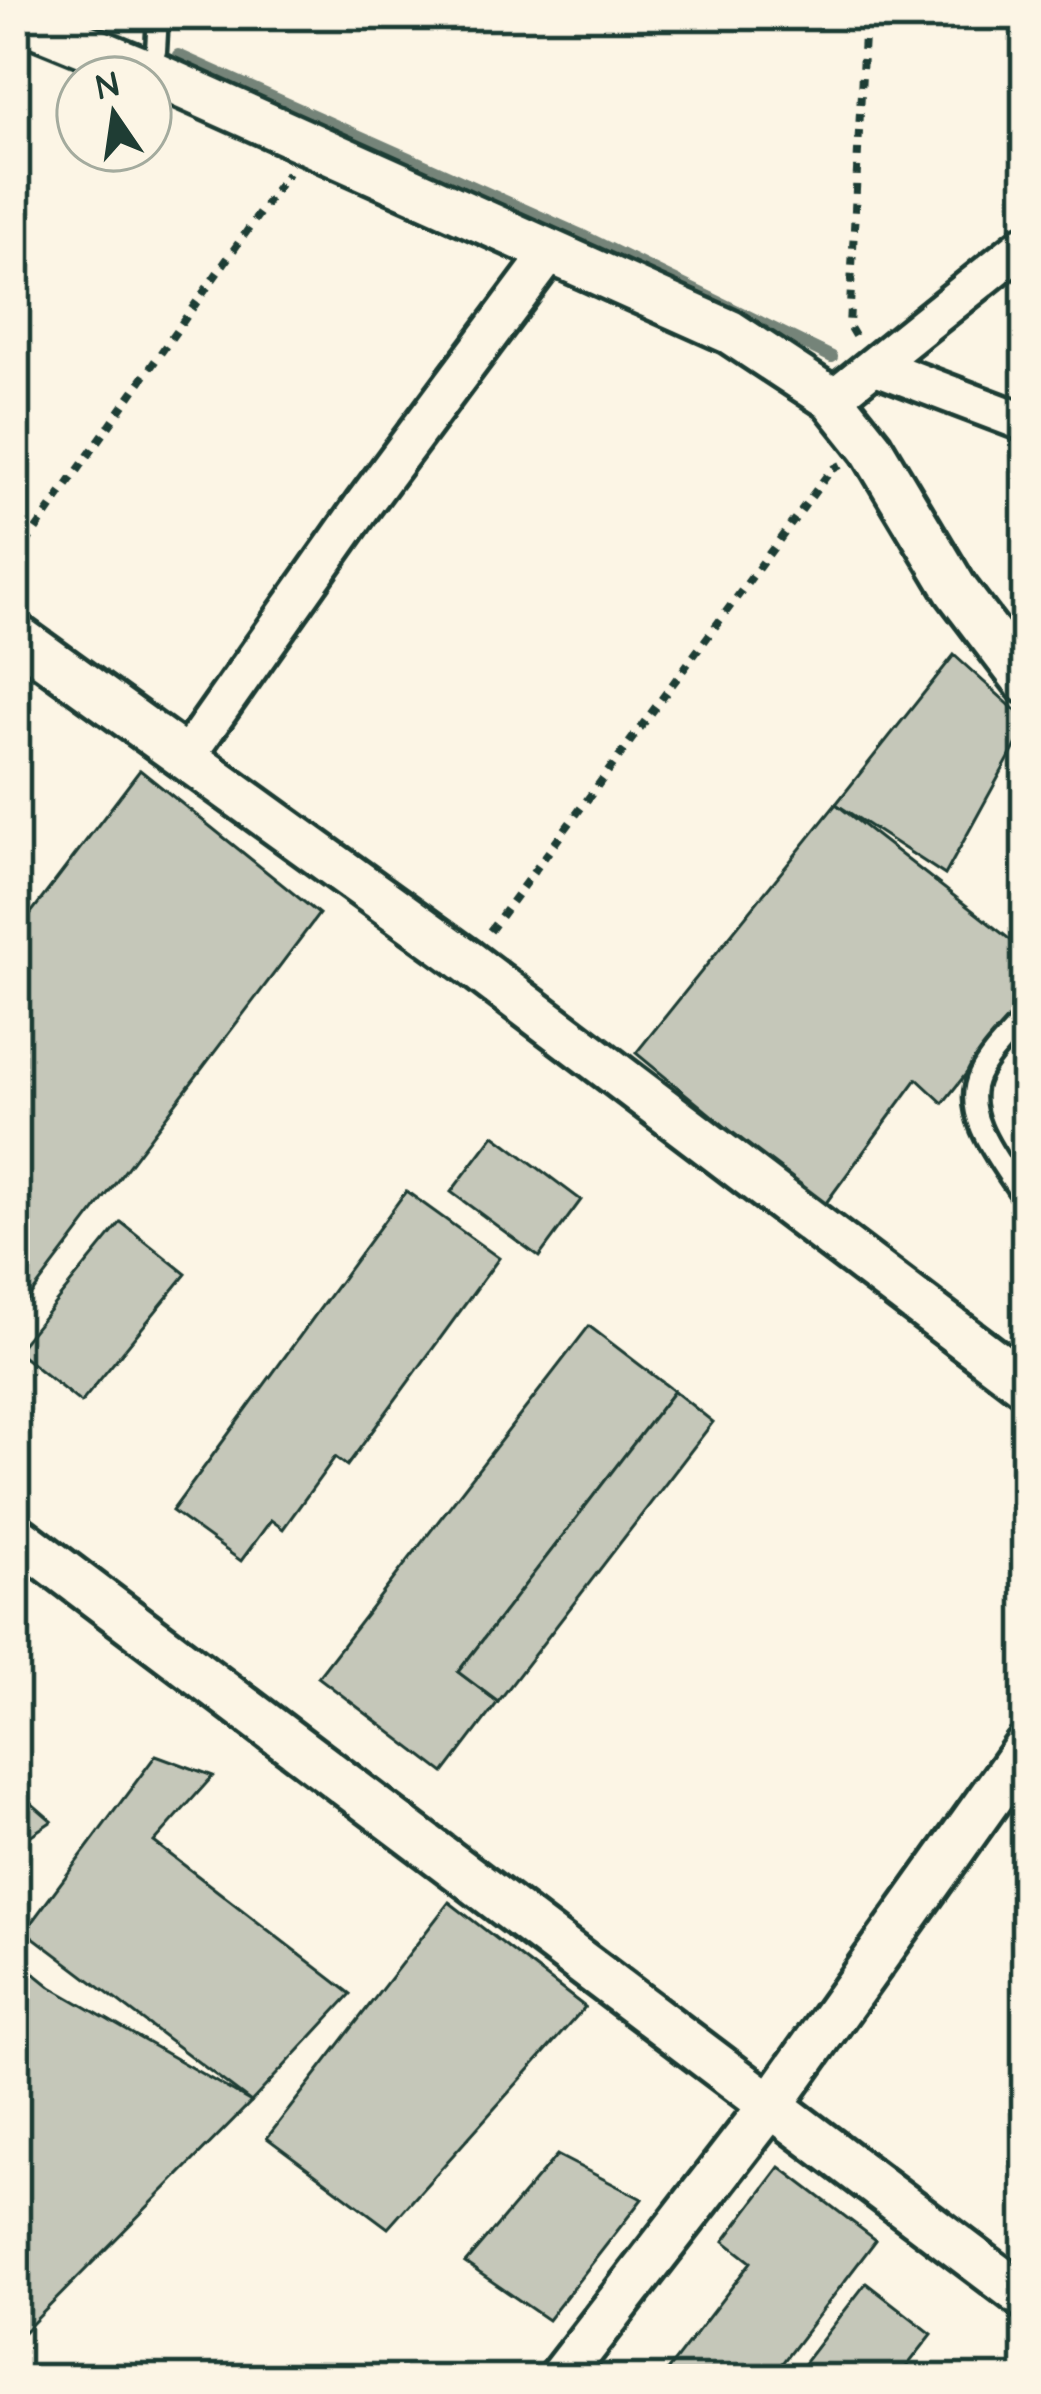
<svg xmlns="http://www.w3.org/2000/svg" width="1041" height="2394" viewBox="0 0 1041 2394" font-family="'Architects Daughter',sans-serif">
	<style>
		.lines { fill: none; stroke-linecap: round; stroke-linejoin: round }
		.stream { stroke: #758479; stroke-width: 12 }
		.building { fill: #c5c7b9; stroke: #1f3d34; stroke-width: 3 }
		.service-casing { stroke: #1f3d34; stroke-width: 27 }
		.minor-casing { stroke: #1f3d34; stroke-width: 45 }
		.tertiary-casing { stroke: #1f3d34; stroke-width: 51 }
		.path { stroke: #1f3d34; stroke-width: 8; stroke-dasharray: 9 9; stroke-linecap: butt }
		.service { stroke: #fcf5e5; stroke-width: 18 }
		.minor { stroke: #fcf5e5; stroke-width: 36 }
		.tertiary { stroke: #fcf5e5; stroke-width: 42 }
	</style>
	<rect width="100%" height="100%" fill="#fcf5e5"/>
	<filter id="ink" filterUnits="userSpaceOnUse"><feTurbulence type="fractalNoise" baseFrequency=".00833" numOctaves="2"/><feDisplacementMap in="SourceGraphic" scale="24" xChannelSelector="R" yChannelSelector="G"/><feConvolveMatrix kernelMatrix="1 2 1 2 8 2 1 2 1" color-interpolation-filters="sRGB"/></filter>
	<g filter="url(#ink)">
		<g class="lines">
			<polyline class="stream" points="178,55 579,234 832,357"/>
		</g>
		<g class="building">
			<polygon points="954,655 1026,720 1026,727 945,875 836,804"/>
			<polygon points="140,770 319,914 15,1316 15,934"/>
			<polygon points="836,804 1026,952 1026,998 943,1103 917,1079 823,1207 636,1053"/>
			<polygon points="494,1135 581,1200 539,1257 451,1192"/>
			<polygon points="406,1191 499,1258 347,1466 335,1457 283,1529 271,1520 241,1561 172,1511"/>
			<polygon points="121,1222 186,1274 81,1403 16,1351"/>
			<polygon points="589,1326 674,1391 458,1672 498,1702 444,1773 318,1677"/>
			<polygon points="674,1391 713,1422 498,1702 458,1672"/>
			<polygon points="156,1755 213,1776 154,1842 351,1994 251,2102 25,1931"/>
			<polygon points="15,1789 52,1821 15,1846"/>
			<polygon points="449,1902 585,2007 388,2228 267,2138"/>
			<polygon points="15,1958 51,1987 251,2102 15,2341"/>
			<polygon points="557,2155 642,2199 548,2320 465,2263"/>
			<polygon points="780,2167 876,2240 770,2379 661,2379 751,2262 724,2241"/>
			<polygon points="866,2283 932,2334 897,2379 792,2379"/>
		</g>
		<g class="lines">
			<defs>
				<g id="service">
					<polyline points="147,71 156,51 158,15"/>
					<path d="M1026,1016C1011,1034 989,1054 979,1075C959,1117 1005,1167 1026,1202"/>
				</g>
				<g id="minor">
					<polyline points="876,366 1026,423"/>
					<polyline points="832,399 1026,243"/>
					<polyline points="185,758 363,505 551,252"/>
				</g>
				<g id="tertiary">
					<polyline points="15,17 147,71 730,332 832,399 871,448 956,590 1026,682"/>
					<polyline points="15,635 467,961 1026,1385"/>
					<polyline points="15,1535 1026,2298"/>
					<polyline points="559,2379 771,2105 1026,1747"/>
				</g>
			</defs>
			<use href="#service" class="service-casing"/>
			<use href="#minor" class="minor-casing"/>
			<use href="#tertiary" class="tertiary-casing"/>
			<g class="path">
				<polyline points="855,336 849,326 865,15"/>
				<polyline points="15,559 288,173"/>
				<polyline points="490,931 831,470 841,465"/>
			</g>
			<use href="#service" class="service"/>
			<use href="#minor" class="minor"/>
			<use href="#tertiary" class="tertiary"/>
		</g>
	</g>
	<rect width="1041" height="2394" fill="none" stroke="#fcf5e5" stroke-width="60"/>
	<rect x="30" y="30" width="981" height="2334" fill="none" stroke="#1f3d34" stroke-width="4.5" filter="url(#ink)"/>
	<g transform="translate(114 114) rotate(347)"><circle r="57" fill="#fcf5e5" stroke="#a4ab9e" stroke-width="3"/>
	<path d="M0-9L21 45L0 30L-21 45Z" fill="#1f3d34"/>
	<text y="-18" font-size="33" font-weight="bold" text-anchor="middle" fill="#1f3d34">N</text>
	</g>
</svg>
